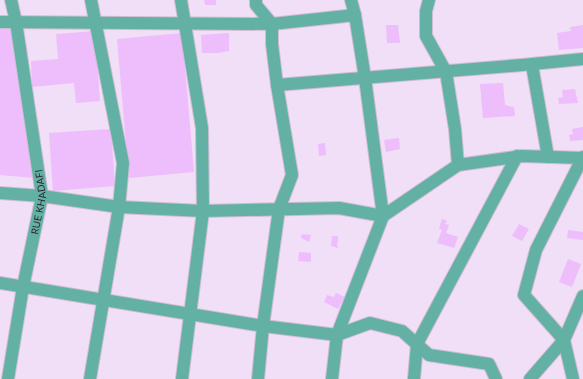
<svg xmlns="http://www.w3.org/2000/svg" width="583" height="379" viewBox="0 0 583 379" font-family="Lato,sans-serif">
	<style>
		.building { fill: #edbefb }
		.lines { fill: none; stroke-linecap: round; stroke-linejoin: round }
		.minor-casing { stroke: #cebdd3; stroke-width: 14 }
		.minor { stroke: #62b1a4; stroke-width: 12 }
		.labels { text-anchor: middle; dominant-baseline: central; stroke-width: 4; stroke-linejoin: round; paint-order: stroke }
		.street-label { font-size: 10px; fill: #2e2730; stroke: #faeffd }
	</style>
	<rect width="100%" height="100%" fill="#f1def7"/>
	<g class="building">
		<polygon points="204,0 216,0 216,5 205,5"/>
		<polygon points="386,25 398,25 400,43 387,43"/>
		<polygon points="583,25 583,48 559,50 557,33 571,31 570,27"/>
		<polygon points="0,29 12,29 35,178 0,175"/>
		<polygon points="95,31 100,101 76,103 74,83 32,87 31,61 58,59 56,34"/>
		<polygon points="182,33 194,172 129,178 117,39"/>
		<polygon points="229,33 229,51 218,53 202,53 201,35"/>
		<polygon points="503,83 505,105 514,107 515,116 483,118 480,84"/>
		<polygon points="575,89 578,103 559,104 558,98 563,97 562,90"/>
		<polygon points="583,127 583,140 570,141 569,135 573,134 572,129"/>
		<polygon points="111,129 115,186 53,191 49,133"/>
		<polygon points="399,138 400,149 386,152 384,140"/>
		<polygon points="325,143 326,155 319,156 318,144"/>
		<polygon points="442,219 447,221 445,224 449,225 446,233 458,237 454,248 437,243 442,230 439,229"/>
		<polygon points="519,224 529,229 522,241 512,236"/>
		<polygon points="568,230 583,232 583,240 567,238"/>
		<polygon points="302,234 311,235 309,242 301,238"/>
		<polygon points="332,236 338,236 338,242 337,243 338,248 331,246"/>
		<polygon points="299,252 311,253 311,262 298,261"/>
		<polygon points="568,259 581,264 572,287 559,282"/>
		<polygon points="336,293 345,297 338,309 324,302 327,295 334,297"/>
	</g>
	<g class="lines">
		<defs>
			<g id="minor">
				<polyline points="181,0 202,128 203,211 182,379"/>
				<polyline points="256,0 256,5 272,24 272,44 277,85 292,175 279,209 263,326 258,379"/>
				<polyline points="429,0 426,11 426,36 446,72 455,129 458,165"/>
				<polyline points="0,22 272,24 355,15"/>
				<polyline points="532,65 548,157"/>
				<polyline points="277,85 522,65 583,59"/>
				<polyline points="0,193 42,196 119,207 203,211 339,208 383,216 458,165 522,156 583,158"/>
				<polyline points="0,283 263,326 337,335 370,323 402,331 429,355 489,364 496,379"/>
				<path id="s1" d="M8,379L23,287L42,196L16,22L11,0"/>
				<polyline points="90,379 119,207 123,163 91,0"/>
				<polyline points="332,379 337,335 383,216 365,78 355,15 351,0"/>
				<polyline points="414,379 417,344 517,156"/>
				<polyline points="530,379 564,340 583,296"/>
				<polyline points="573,379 564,340 524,295 536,250 583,157"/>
			</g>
		</defs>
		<use href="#minor" class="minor-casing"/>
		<use href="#minor" class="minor"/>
	</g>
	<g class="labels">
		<g class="street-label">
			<text stroke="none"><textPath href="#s1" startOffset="180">RUE KHADAFI</textPath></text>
		</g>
	</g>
</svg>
